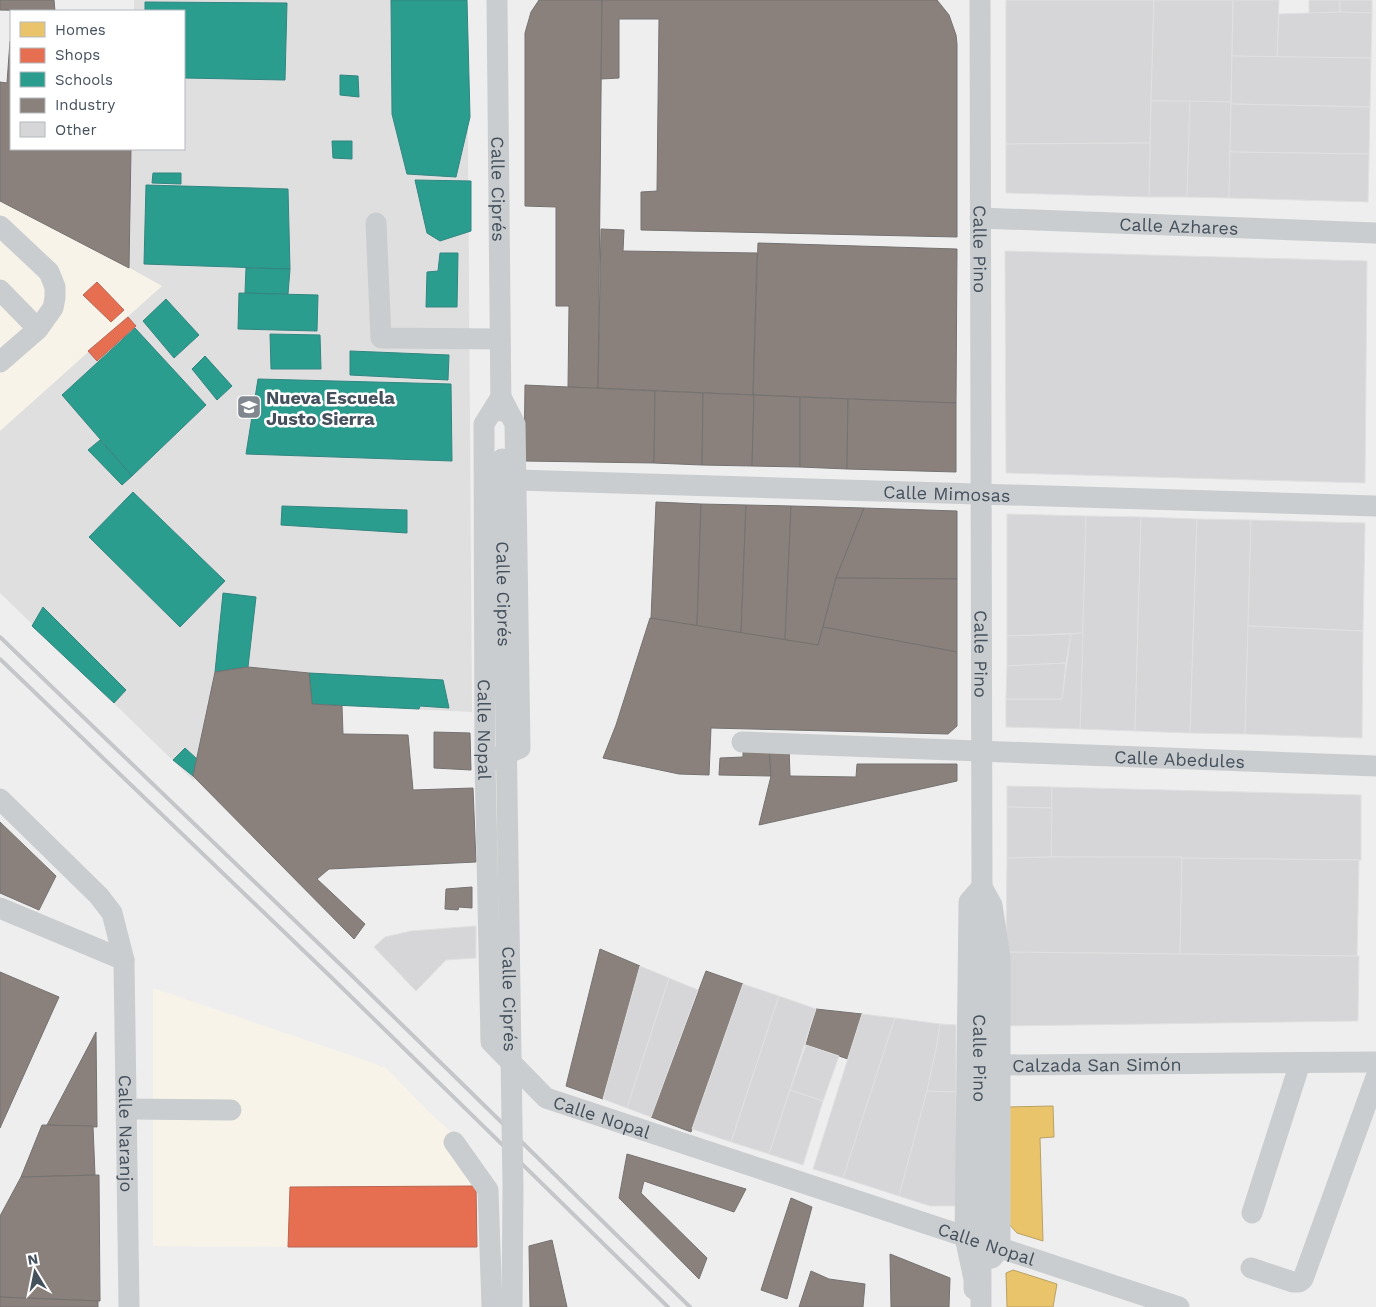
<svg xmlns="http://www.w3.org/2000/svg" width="1376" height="1307" viewBox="0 0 1376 1307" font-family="'Work Sans',sans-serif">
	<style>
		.commercial { fill: #f7f3e8 }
		.education { fill: #e0dfe0 }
		.homes { fill: #e9c46a; stroke: #b8a166 }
		.shops { fill: #e76f51; stroke: #b66654 }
		.schools { fill: #2a9d8f; stroke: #328680 }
		.industry { fill: #8a817c; stroke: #757272 }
		.building { fill: #d6d6d9; stroke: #e0e0e1 }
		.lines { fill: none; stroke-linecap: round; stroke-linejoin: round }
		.minor { stroke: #cacdcf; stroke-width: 21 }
		.rail { stroke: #c4c6c9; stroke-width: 4 }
		.minor-bridge { stroke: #cacdcf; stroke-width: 21 }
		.labels { text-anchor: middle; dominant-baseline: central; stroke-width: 5; stroke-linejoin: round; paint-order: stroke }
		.street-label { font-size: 18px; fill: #44505c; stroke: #fff }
		.poi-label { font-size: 18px; font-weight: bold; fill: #44505c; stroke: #fff; text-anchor: start }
	</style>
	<rect width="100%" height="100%" fill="#efeeee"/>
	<g class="commercial">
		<polygon points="0,194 163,286 0,431"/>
		<polygon points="153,988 376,1064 382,1068 384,1066 430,1113 473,1152 474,1186 291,1187 288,1247 153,1246"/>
	</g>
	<polygon class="education" points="134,0 467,0 472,712 208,700 194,781 0,593 0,431 162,286 128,267 131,149 184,149 184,11 134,11"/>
	<g class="homes">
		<polygon points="1053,1106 1054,1137 1040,1138 1043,1241 1017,1233 1008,1223 1007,1107"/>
		<polygon points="1013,1270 1057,1284 1053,1307 1007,1307 1006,1273"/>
	</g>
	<g class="shops">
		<polygon points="97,282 124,310 111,322 83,295"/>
		<polygon points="128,317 136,326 97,361 88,351"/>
		<polygon points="476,1186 477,1247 288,1247 290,1187"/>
	</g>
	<g class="schools">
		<polygon points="391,0 467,0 470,117 456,177 407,174 392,114"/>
		<polygon points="145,2 287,3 285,80 184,78 184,11 145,11"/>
		<polygon points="340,75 358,76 359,97 340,95"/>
		<polygon points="332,141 352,141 352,159 333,158"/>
		<polygon points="153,173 181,173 181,184 152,183"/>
		<polygon points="415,180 471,181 471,231 440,241 427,233"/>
		<polygon points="146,185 288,189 290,269 144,264"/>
		<polygon points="440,253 458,253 457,307 426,307 427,272 438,271"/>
		<polygon points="246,268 290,269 288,294 245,293"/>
		<polygon points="239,293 318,295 317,331 238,329"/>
		<polygon points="166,299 199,335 174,358 143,321"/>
		<polygon points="135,328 206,405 132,476 62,395"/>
		<polygon points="270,334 320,335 321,369 271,369"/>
		<polygon points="350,351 449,355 448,380 350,375"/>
		<polygon points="205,356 232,386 217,400 192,369"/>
		<polygon points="258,379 451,384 452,461 246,454"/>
		<polygon points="100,440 132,476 122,485 88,450"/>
		<polygon points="133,492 225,581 180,627 89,537"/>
		<polygon points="282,506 407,510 407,533 281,525"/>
		<polygon points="223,593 256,597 248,667 215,672"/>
		<polygon points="43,607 126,690 114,703 32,626"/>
		<polygon points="309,673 443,680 449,708 420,706 419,709 312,704"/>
		<polygon points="185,748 197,759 193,776 173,760"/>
	</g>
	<g class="industry">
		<polygon points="0,0 54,0 55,11 0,10"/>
		<polygon points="539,0 602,0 598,388 568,387 569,306 556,306 556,207 525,206 525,33 531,12"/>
		<polygon points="602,0 937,0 949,15 956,35 957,44 957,237 641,230 641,192 657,191 659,19 619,19 619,78 601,79"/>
		<polygon points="10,41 11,41 11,149 131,149 129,268 0,201 0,82 7,83"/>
		<polygon points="601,229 624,230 623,251 757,253 753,395 598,388"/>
		<polygon points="758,243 957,249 956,403 753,395"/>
		<polygon points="525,385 655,391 654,463 524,461"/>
		<polygon points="655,391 703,393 702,465 654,463"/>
		<polygon points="703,393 754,395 752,466 702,465"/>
		<polygon points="754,395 800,397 800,467 752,466"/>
		<polygon points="800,397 848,399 847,469 800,467"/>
		<polygon points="848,399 956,403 956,472 847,469"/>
		<polygon points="656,502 701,504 697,626 651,618"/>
		<polygon points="701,504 746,505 741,633 697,626"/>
		<polygon points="746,505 791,506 785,640 741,633"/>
		<polygon points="791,506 864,508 836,578 818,645 785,640"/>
		<polygon points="864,508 957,511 957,579 836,578"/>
		<polygon points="836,578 957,579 957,652 823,627"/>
		<polygon points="650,618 818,645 823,627 957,652 957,726 948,734 711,728 709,775 679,774 603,758 616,725"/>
		<polygon points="248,667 309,673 312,704 342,706 343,734 408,735 413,790 473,788 476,862 329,869 317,879 365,924 354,939 193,776 215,672"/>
		<polygon points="434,732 470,733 471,770 434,768"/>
		<polygon points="743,746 769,746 771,776 719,775 720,758 743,757"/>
		<polygon points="769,746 789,746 790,776 856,777 857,764 957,764 957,781 759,825 771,776"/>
		<polygon points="0,822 56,876 39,910 0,893"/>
		<polygon points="472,887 472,908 459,907 458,910 445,909 446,889"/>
		<polygon points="600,949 640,966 603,1099 566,1086"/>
		<polygon points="706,971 743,984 691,1132 651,1117"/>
		<polygon points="0,972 59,997 0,1128"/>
		<polygon points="816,1009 862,1014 848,1059 806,1045"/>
		<polygon points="96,1032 97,1127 47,1125"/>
		<polygon points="42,1125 93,1126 95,1175 21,1177"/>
		<polygon points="627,1154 746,1189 734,1212 644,1181 641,1193 707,1258 699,1279 619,1198"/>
		<polygon points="99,1175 100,1301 0,1297 0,1216 21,1177"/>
		<polygon points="791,1198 812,1207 787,1299 761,1290"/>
		<polygon points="552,1240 567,1307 530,1307 529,1246"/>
		<polygon points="890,1254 950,1278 949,1307 891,1307"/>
		<polygon points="811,1271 829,1279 865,1284 863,1307 799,1307"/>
		<polygon points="0,1297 98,1301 98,1307 0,1307"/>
	</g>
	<g class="building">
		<polygon points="1006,0 1154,0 1150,143 1006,144"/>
		<polygon points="1154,0 1233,0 1231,102 1151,101"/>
		<polygon points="1233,0 1279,0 1277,57 1232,56"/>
		<polygon points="1309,0 1340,0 1340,12 1309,14"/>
		<polygon points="1340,0 1372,0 1372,13 1340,12"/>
		<polygon points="1340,12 1372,13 1371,58 1277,57 1279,14"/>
		<polygon points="1232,56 1371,58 1370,107 1231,104"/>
		<polygon points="1151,101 1190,101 1187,197 1149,197"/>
		<polygon points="1190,101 1231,102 1229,198 1187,197"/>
		<polygon points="1231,104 1370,107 1369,154 1230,152"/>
		<polygon points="1150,143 1149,197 1006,193 1006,144"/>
		<polygon points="1230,152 1369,154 1368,202 1229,198"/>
		<polygon points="1005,251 1367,261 1365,483 1006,473"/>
		<polygon points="1007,514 1086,516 1083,633 1007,636"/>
		<polygon points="1086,516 1141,517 1135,731 1080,729"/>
		<polygon points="1141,517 1197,519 1190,733 1135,731"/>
		<polygon points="1197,519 1251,520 1245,734 1190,733"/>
		<polygon points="1251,520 1365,523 1363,631 1248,626"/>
		<polygon points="1248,626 1363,631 1362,738 1245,734"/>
		<polygon points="1083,633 1080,729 1006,727 1006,699 1062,699 1071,634"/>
		<polygon points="1071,634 1066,663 1007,666 1007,636"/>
		<polygon points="1066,663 1062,699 1006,699 1007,666"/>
		<polygon points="1007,786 1052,787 1052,808 1007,807"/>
		<polygon points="1052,787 1361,795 1361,860 1051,857"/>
		<polygon points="1007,807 1052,808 1051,857 1007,858"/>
		<polygon points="1051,857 1182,857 1180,954 1006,952 1007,858"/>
		<polygon points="1182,858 1359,860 1357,956 1180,954"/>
		<polygon points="476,926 476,958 446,960 416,991 374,947 385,937 411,931"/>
		<polygon points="1006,952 1359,956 1358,1021 1005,1026"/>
		<polygon points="640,966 669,978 627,1108 603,1099"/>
		<polygon points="669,978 698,990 651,1117 627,1108"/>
		<polygon points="743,984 779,996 731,1142 692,1129"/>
		<polygon points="779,996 816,1009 769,1154 731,1142"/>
		<polygon points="862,1014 895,1018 843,1178 813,1169"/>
		<polygon points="895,1018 940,1024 937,1044 927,1091 899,1196 843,1178"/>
		<polygon points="940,1024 956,1025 956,1092 927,1091 937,1044"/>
		<polygon points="806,1045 839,1056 823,1101 790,1090"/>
		<polygon points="790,1090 823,1101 803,1165 769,1154"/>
		<polygon points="927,1091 956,1092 957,1206 930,1206 899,1196"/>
	</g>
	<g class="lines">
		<g class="minor">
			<path id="s1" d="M497,0L501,411"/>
			<path id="s2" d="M980,0L982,887L980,917"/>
			<path id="s3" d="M980,218L1376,233"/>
			<polyline points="376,223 381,338 500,339"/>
			<polyline points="0,226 49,272 55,287 55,298 53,308 38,329 0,362"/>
			<polyline points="0,290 38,329"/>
			<path id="s4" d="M517,480L1376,506"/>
			<path id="s5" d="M742,742L1376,766"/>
			<path id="s6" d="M485,763L520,748L515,424L501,397L484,424L485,763L491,1042L546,1098L1179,1307"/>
			<path id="s7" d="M0,799L99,896L112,913L124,960L129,1307"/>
			<polyline points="0,908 124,960"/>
			<path id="s8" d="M1001,1065L1376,1062"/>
			<polyline points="126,1109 231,1110"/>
			<polyline points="454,1142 488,1190 492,1307"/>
			<polyline points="1252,1213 1300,1063"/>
			<polyline points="1251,1268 1293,1282 1299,1282 1303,1279 1376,1077"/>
			<polyline points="974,1289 974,1279 965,1237 969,902 982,887 992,905 1000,957 1000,1248 992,1258"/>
		</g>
		<g class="rail">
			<polyline points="0,637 342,966 690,1307"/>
			<polyline points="0,659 331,977 668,1307"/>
		</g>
		<g class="minor-bridge">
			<path id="s9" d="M502,459L513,1189L512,1307"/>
			<path id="s10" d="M980,917L981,1307"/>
		</g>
	</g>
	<defs>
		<symbol id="school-square" viewBox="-11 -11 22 22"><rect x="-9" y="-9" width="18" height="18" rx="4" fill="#80878f" stroke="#fff"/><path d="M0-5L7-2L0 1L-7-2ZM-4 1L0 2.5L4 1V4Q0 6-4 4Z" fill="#fff"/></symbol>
	</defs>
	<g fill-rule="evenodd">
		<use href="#school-square" x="235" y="393" width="28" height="28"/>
	</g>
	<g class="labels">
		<g class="street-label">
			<text stroke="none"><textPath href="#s1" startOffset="189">Calle Ciprés</textPath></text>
			<text stroke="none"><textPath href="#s3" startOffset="199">Calle Azhares</textPath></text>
			<text stroke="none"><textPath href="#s2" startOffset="249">Calle Pino</textPath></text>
			<text stroke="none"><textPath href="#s4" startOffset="430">Calle Mimosas</textPath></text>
			<text stroke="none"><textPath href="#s9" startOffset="135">Calle Ciprés</textPath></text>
			<text stroke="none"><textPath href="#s2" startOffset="654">Calle Pino</textPath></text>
			<text stroke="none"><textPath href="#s6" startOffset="730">Calle Nopal</textPath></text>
			<text stroke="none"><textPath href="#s5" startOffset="438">Calle Abedules</textPath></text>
			<text stroke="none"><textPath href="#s9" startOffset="540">Calle Ciprés</textPath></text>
			<text stroke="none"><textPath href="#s10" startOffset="141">Calle Pino</textPath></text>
			<text stroke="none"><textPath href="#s8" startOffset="96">Calzada San Simón</textPath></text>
			<text stroke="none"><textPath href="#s6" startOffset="1180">Calle Nopal</textPath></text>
			<text stroke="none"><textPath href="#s7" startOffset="382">Calle Naranjo</textPath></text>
			<text stroke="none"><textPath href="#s6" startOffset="1585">Calle Nopal</textPath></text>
		</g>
		<g class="poi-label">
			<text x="266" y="397">Nueva Escuela<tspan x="266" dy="21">Justo Sierra</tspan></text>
		</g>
	</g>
	<rect x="10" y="10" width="175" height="140" fill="#ffffff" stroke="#b4b9be"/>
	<rect x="20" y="22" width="25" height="15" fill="#e9c46a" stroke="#b4b9be"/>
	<text x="55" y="35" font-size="15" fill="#44505c">Homes</text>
	<rect x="20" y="48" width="25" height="15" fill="#e76f51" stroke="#b4b9be"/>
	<text x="55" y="60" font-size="15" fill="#44505c">Shops</text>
	<rect x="20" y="72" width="25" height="15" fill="#2a9d8f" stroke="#b4b9be"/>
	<text x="55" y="85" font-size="15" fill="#44505c">Schools</text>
	<rect x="20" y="98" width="25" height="15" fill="#8a817c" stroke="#b4b9be"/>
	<text x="55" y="110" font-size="15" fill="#44505c">Industry</text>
	<rect x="20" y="122" width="25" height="15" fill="#d6d6d9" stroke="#b4b9be"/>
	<text x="55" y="135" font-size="15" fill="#44505c">Other</text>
	<g transform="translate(35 1272) rotate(350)" stroke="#ffffff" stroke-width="4" paint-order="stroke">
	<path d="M0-4L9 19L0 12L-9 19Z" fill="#44505c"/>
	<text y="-8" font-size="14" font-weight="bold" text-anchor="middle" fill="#44505c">N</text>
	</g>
</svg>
